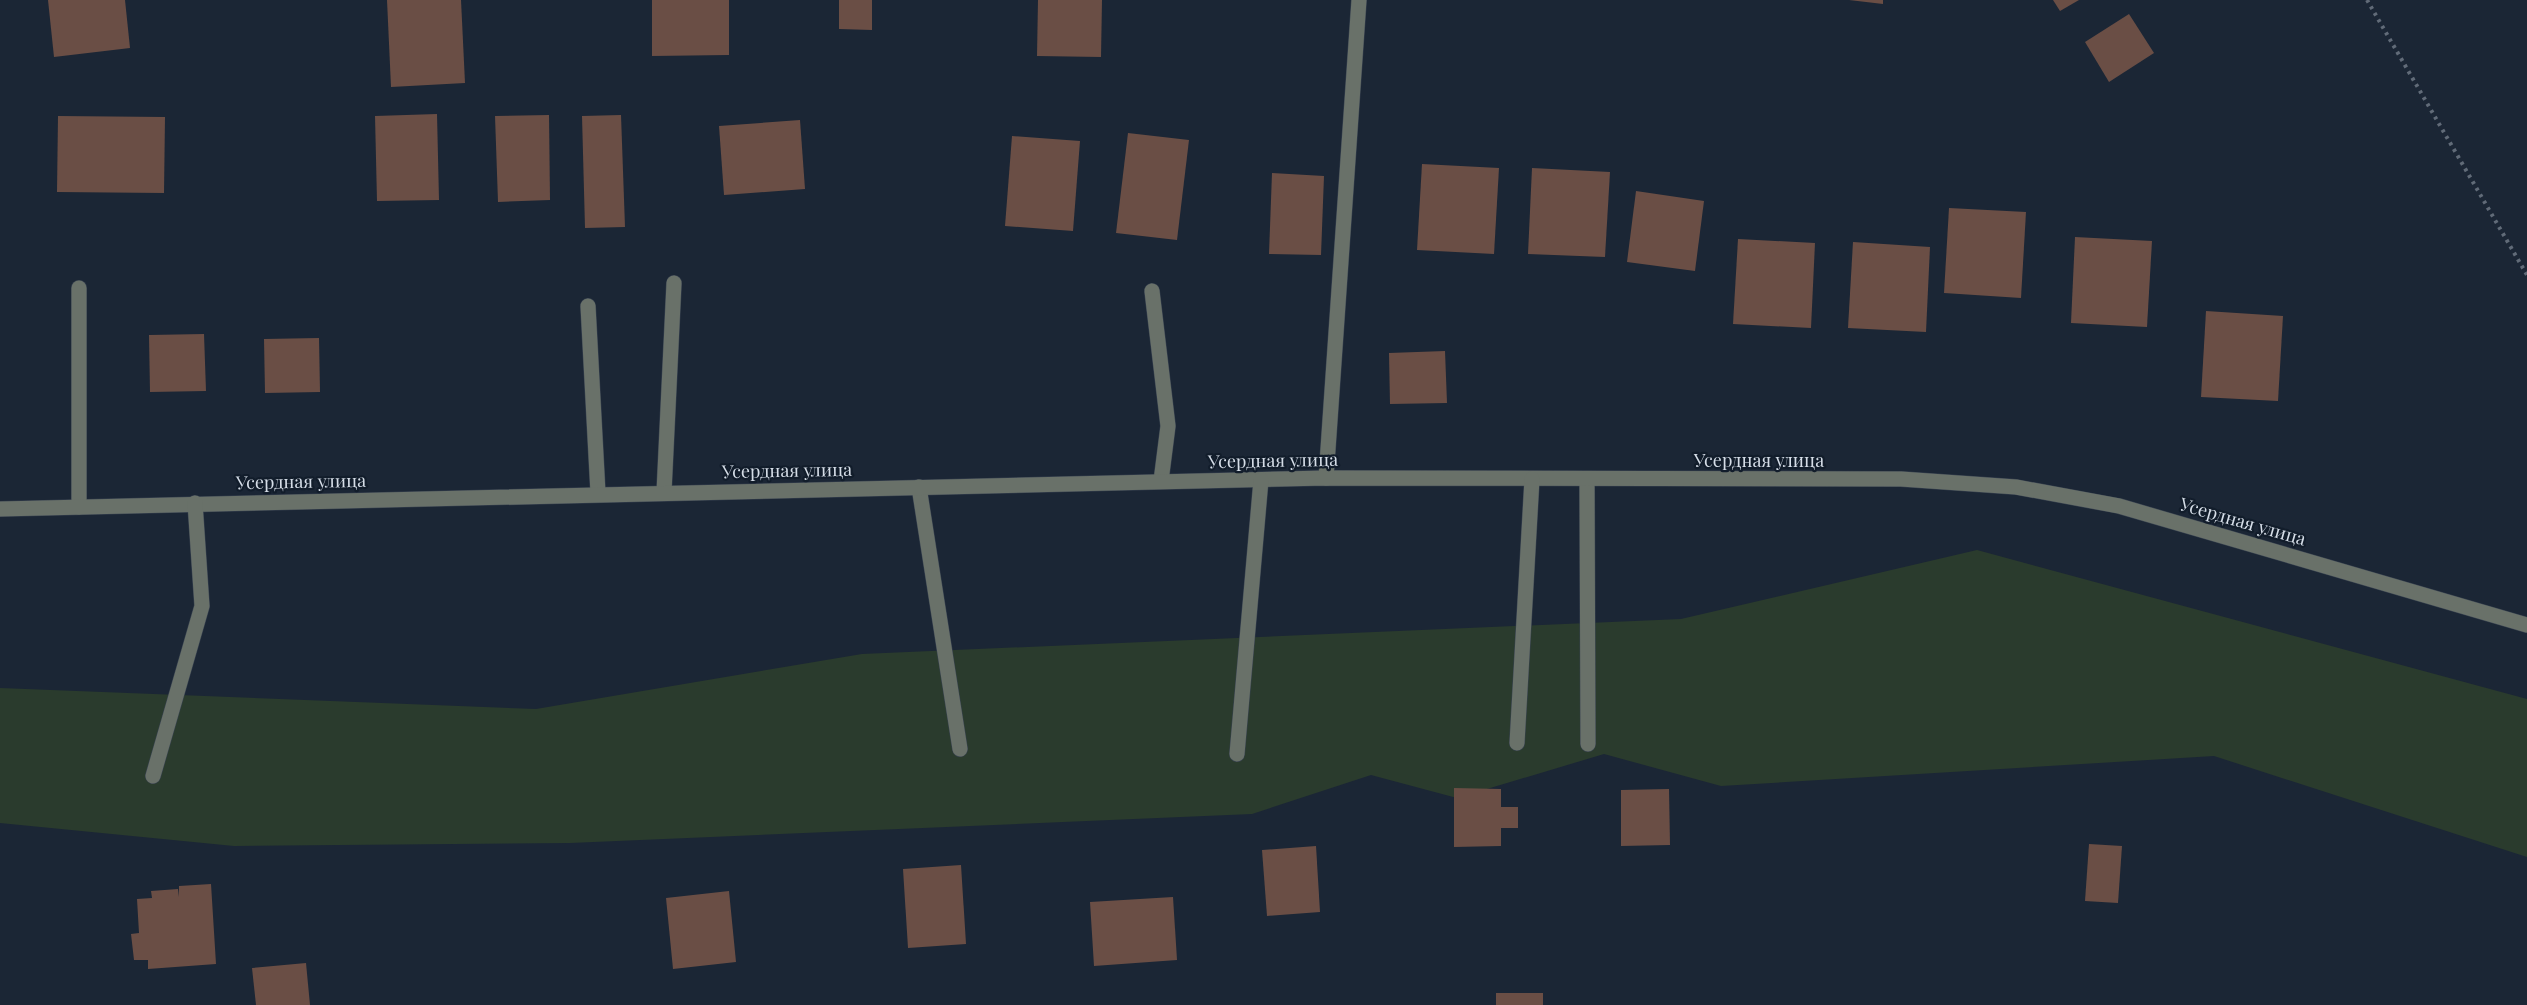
<svg xmlns="http://www.w3.org/2000/svg" width="2527" height="1005" viewBox="0 0 2527 1005" font-family="'Playfair Display',serif">
	<style>
		.green { fill: #2a3b2d }
		.building { fill: #6a4e45 }
		.lines { fill: none; stroke-linecap: round; stroke-linejoin: round }
		.minor-casing { stroke: #394351; stroke-width: 16 }
		.path { stroke: #616b78; stroke-width: 4; stroke-dasharray: 3 4.5; stroke-linecap: butt }
		.minor { stroke: #697169; stroke-width: 15 }
		.labels { text-anchor: middle; dominant-baseline: central; stroke-width: 4.5; stroke-linejoin: round; paint-order: stroke }
		.street-label { font-size: 18px; fill: #d5dde7; stroke: #121d2b }
	</style>
	<rect width="100%" height="100%" fill="#1b2635"/>
	<polygon class="green" points="1977,550 2527,699 2527,857 2214,756 1721,786 1604,754 1457,798 1371,775 1252,814 570,843 234,846 0,823 0,688 536,709 862,654 1681,619"/>
	<g class="building">
		<polygon points="48,0 125,0 130,48 54,57"/>
		<polygon points="387,0 461,0 465,83 391,87"/>
		<polygon points="652,0 729,0 729,55 652,56"/>
		<polygon points="839,0 872,0 872,30 839,29"/>
		<polygon points="1038,0 1102,0 1101,57 1037,56"/>
		<polygon points="1849,0 1883,0 1883,4"/>
		<polygon points="2053,0 2079,0 2060,11"/>
		<polygon points="2129,14 2154,53 2109,82 2085,42"/>
		<polygon points="437,114 439,200 377,201 375,116"/>
		<polygon points="549,115 550,200 498,202 495,116"/>
		<polygon points="621,115 625,227 585,228 582,116"/>
		<polygon points="58,116 165,117 164,193 57,192"/>
		<polygon points="800,120 805,189 724,195 719,126"/>
		<polygon points="1128,133 1189,140 1177,240 1116,233"/>
		<polygon points="1012,136 1080,141 1073,231 1005,226"/>
		<polygon points="1422,164 1499,168 1494,254 1417,250"/>
		<polygon points="1532,168 1610,172 1605,257 1528,254"/>
		<polygon points="1272,173 1324,176 1321,255 1269,254"/>
		<polygon points="1636,191 1704,201 1695,271 1627,262"/>
		<polygon points="1949,208 2026,212 2021,298 1944,293"/>
		<polygon points="2075,237 2152,241 2147,327 2071,323"/>
		<polygon points="1738,239 1815,243 1811,328 1733,324"/>
		<polygon points="1853,242 1930,247 1926,332 1848,328"/>
		<polygon points="2206,311 2283,316 2278,401 2201,397"/>
		<polygon points="204,334 206,391 150,392 149,335"/>
		<polygon points="319,338 320,392 265,393 264,339"/>
		<polygon points="1445,351 1447,403 1390,404 1389,353"/>
		<polygon points="1454,788 1501,789 1501,807 1518,807 1518,828 1501,828 1501,846 1454,847"/>
		<polygon points="1669,789 1670,845 1621,846 1621,790"/>
		<polygon points="2089,844 2122,846 2118,903 2085,901"/>
		<polygon points="1316,846 1320,912 1267,916 1262,850"/>
		<polygon points="961,865 966,944 908,948 903,869"/>
		<polygon points="211,884 216,964 148,969 148,960 134,960 131,934 139,933 137,899 152,898 151,891 178,889 179,897 179,886"/>
		<polygon points="729,891 736,962 673,969 666,898"/>
		<polygon points="1173,897 1177,960 1094,966 1090,902"/>
		<polygon points="306,963 310,1005 256,1005 252,968"/>
		<rect x="1496" y="993" width="47" height="12"/>
	</g>
	<g class="lines">
		<defs>
			<g id="minor">
				<polyline points="1152,291 1168,426 1161,481"/>
				<polyline points="588,306 598,493"/>
				<polyline points="1326,478 1359,0"/>
				<polyline points="1587,479 1588,744"/>
				<polyline points="919,487 960,749"/>
				<polyline points="664,492 674,283"/>
				<polyline points="79,507 79,288"/>
				<polyline points="0,509 1326,478 1901,479 2016,487 2119,506 2527,625"/>
				<polyline points="1517,743 1532,479"/>
				<polyline points="1237,754 1261,480"/>
				<polyline points="153,776 202,606 195,503"/>
			</g>
		</defs>
		<use href="#minor" class="minor-casing"/>
		<polyline class="path" points="2367,0 2527,275"/>
		<use href="#minor" class="minor"/>
	</g>
	<g class="labels">
		<g class="street-label">
			<text transform="translate(1273 460) rotate(-1)">Усердная улица</text>
			<text x="1759" y="460">Усердная улица</text>
			<text transform="translate(787 470) rotate(-1)">Усердная улица</text>
			<text transform="translate(301 481) rotate(-1)">Усердная улица</text>
			<text transform="translate(2243 521) rotate(16)">Усердная улица</text>
		</g>
	</g>
</svg>
